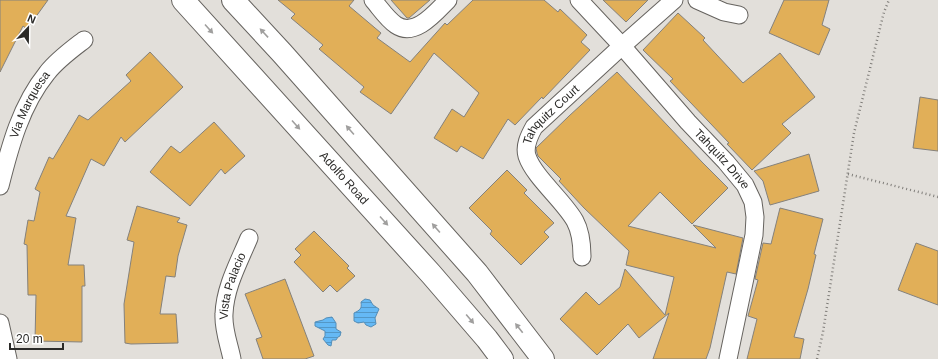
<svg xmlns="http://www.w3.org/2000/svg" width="938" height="359" viewBox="0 0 938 359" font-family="Helvetica,sans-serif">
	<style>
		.water { fill: url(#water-rules); stroke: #548eb8 }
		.building { fill: #e1af58; stroke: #84817c }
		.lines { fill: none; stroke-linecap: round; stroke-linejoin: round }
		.street-casing { stroke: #66635f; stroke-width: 19 }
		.secondary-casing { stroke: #66635f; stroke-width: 24 }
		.path { stroke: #807e7a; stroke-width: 2.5; stroke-dasharray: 1 3; stroke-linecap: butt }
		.street { stroke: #fff; stroke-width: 17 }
		.secondary { stroke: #fff; stroke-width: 22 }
		.oneway { fill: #a09f9e }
		.labels { text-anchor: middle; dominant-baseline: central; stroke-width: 3; stroke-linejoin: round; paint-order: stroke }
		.street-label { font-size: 12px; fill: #2b2a28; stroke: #fff }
	</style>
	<defs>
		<pattern id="water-rules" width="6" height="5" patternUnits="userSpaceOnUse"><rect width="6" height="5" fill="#65b9f5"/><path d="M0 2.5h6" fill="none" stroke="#5397c6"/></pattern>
	</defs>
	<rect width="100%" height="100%" fill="#e2dfda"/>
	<g class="water">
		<path d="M365,299L370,300L373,305L379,309L375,318L376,324L371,327L366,325L364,322L358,323L354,321V313C360,310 362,309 361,302Z"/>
		<polygon points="332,317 336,323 336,329 341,332 340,336 338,337 336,340 332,340 331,346 328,345 323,339 325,336 325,331 315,326 315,322 323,320 326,318"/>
	</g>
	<g class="building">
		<polygon points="0,0 48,0 27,29 23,26 0,72"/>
		<polygon points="278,0 354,0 349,6 381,33 377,38 410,62 445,23 447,25 473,0 544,0 558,12 560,9 587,35 581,42 590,50 543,99 542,97 515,125 508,119 483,159 461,146 457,152 434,138 452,109 464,117 479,93 434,53 391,114 360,92 364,87 319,49 323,45 291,18 295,14"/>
		<polygon points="391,0 430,0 409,18 407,18"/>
		<polygon points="603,0 648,0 626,22"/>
		<polygon points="784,0 829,0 822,25 830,29 819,55 769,33"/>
		<polygon points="678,13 705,38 703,40 743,83 780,53 815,97 782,124 791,133 752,170 727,144 729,143 670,81 673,79 643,50"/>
		<polygon points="150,52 183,87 125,142 121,137 104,166 91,159 66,216 76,218 68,265 84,265 85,286 82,286 82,342 35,341 36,295 28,295 27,245 24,244 28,220 34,221 40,192 35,189 49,157 53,159 79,115 88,120 131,81 126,75"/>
		<polygon points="617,72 702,162 728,188 692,224 660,192 628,226 716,248 693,225 743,238 736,274 727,272 710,348 706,359 653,359 669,313 639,338 628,324 597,355 560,319 586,292 599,305 620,287 625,269 665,315 674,277 626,265 629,251 584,208 559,181 561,179 538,156 537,153 536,148 569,116"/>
		<polygon points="920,97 938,100 938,151 913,148"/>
		<polygon points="214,122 245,156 225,174 221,169 190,206 150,172 171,146 180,153"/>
		<polygon points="809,154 819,191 770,205 763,181 754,171"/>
		<polygon points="507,170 527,190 524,193 554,223 544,232 549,237 521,265 490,234 492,231 469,208"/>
		<polygon points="137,206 180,218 177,222 187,225 178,256 175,277 166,276 160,314 176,314 178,343 131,344 125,343 124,304 134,242 127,240"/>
		<polygon points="780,208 823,219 814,254 816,255 808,289 794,337 804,339 800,359 747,359 757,319 748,316 758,280 755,279 763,243 771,244"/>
		<polygon points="314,231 349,266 347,268 355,276 337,292 330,285 323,292 294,262 301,255 295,249"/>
		<polygon points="916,243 938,251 938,305 898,290"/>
		<polygon points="285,279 314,356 305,359 263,359 256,339 262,337 245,294"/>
	</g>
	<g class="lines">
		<defs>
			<g id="street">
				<path d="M373,0C380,8 387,19 396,25C415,38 436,12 448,0"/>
				<path id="s1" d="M579,0L622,46L688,122L726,162L745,185L753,202L755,217L754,235L728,359"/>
				<polyline points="697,0 724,12 739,15"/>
				<path id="s2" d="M0,186C10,146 21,105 47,73C57,60 71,50 84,40"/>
				<path id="s3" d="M582,257C582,246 581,232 575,221C564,201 534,177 527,156C524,146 529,136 534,127L622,46L674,0"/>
				<polyline points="0,323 8,359"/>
				<path id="s4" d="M232,359C229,344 223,329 224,314C225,287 239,262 249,238"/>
			</g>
			<g id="secondary">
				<path id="s5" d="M183,0L431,274L487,339L502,359"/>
				<polyline points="233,0 282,53 477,273 543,359"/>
			</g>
		</defs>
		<use href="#street" class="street-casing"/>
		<use href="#secondary" class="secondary-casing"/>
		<g class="path">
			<polyline points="848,174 938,197"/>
			<polyline points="817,359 823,332 854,133 884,12 889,0"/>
		</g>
		<use href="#street" class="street"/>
		<use href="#secondary" class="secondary"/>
	</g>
	<defs><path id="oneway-solid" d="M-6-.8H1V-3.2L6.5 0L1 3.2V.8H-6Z"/></defs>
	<g class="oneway">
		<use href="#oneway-solid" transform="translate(209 29) rotate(48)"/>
		<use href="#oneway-solid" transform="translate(264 33) rotate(-133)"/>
		<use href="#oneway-solid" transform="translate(296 125) rotate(48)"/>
		<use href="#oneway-solid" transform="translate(350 130) rotate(-131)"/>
		<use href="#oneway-solid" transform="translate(384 221) rotate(48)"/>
		<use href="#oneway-solid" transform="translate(436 228) rotate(-131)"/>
		<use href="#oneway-solid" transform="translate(470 319) rotate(50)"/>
		<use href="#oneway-solid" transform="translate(519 328) rotate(-128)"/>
	</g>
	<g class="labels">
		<g class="street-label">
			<text stroke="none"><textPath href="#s2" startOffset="87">Via Marquesa</textPath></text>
			<text stroke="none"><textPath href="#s3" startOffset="169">Tahquitz Court</textPath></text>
			<text stroke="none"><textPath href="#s1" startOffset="214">Tahquitz Drive</textPath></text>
			<text stroke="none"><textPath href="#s5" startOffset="240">Adolfo Road</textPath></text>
			<text stroke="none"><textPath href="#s4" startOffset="75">Vista Palacio</textPath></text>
		</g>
	</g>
	<g transform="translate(28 28) rotate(22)" stroke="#ffffff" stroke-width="3" paint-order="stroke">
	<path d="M0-3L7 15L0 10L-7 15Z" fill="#2b2a28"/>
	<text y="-6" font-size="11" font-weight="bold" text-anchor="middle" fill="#2b2a28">N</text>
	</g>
	<path d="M10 343v6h53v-6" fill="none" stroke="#2b2a28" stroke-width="2"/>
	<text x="16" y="343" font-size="12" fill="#2b2a28" stroke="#ffffff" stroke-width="3" paint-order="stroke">20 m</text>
</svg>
